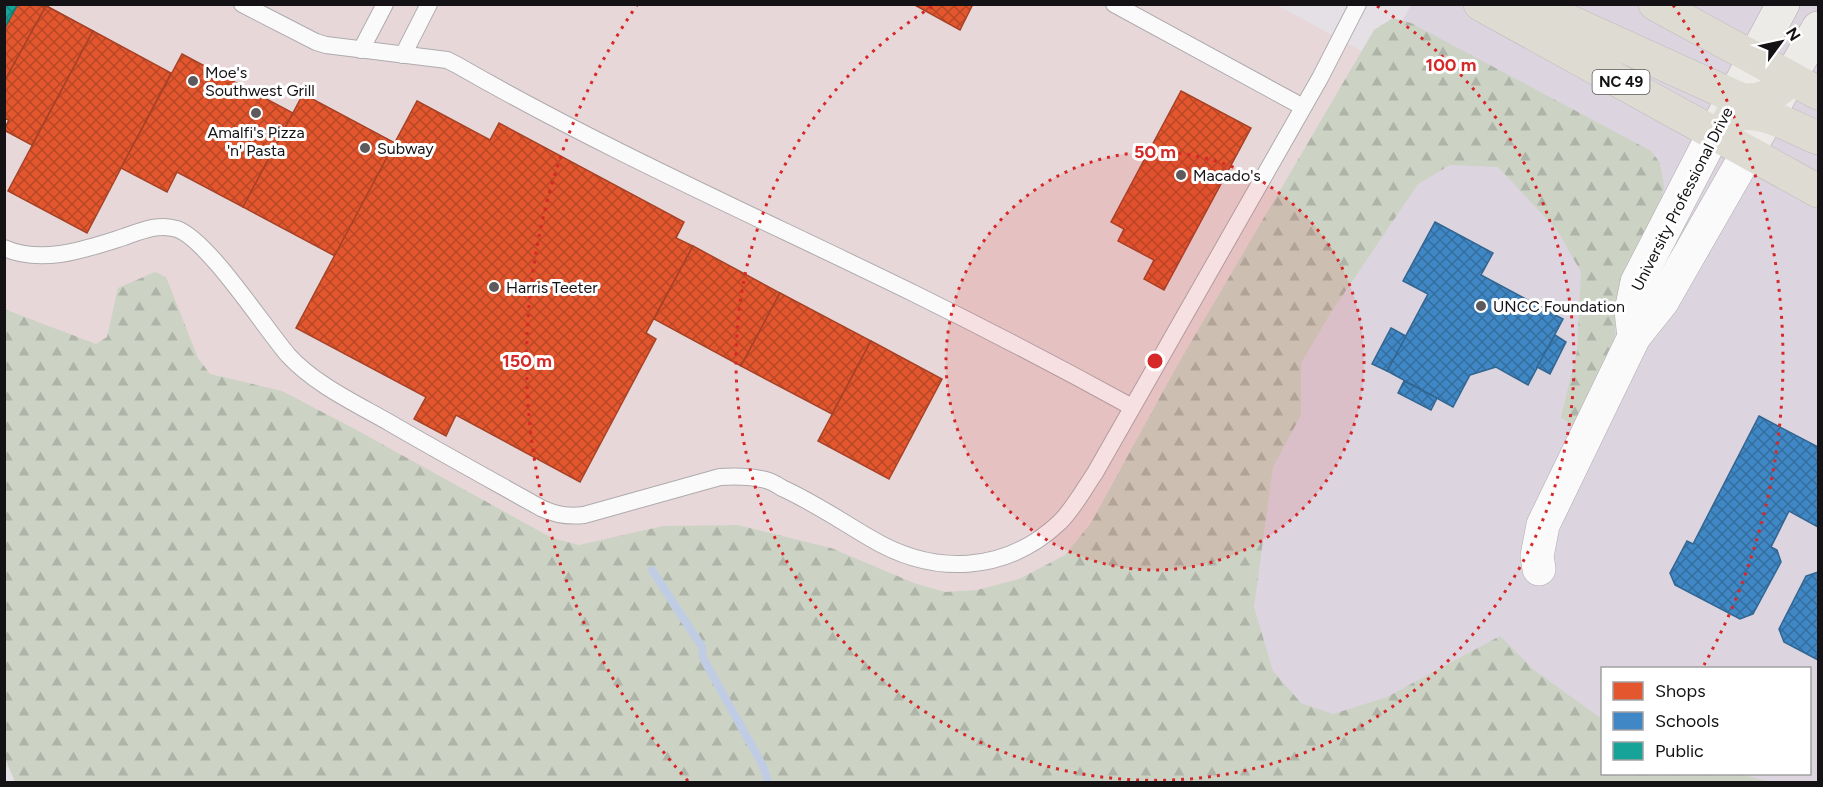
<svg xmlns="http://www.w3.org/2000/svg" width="1823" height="787" viewBox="0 0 1823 787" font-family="Figtree,sans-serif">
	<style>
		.commercial { fill: #e7d7d8 }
		.built { fill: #dcd4df; fill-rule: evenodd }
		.forest { fill: url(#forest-firs) }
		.shops { fill: url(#shops-cross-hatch); stroke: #a64227; stroke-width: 1.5 }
		.schools { fill: url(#schools-cross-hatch); stroke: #326590; stroke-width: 1.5 }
		.public { fill: url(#public-cross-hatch); stroke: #167871; stroke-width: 1.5 }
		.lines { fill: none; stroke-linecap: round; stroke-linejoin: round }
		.stream { stroke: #bfcce4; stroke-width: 8 }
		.lane-casing { stroke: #aeabaf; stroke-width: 18 }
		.street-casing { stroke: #aeabaf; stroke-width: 34 }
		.secondary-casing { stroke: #aeabaf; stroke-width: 34 }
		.primary-casing { stroke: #bebbbe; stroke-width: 34 }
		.lane { stroke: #fbfafb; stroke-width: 16 }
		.street { stroke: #fbfafb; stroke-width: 33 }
		.secondary { stroke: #edebe8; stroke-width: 33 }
		.primary { stroke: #dedbd2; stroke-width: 33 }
		.ring { fill: none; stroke: #d62828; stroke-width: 3; stroke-dasharray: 3 6 }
		.poi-dot { fill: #5d5a5e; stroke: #fff; stroke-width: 2 }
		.labels { text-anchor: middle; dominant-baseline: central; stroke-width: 6; stroke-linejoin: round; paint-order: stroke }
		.shield { fill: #fff; stroke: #5b595c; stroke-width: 1.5 }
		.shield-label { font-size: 15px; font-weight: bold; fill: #151216 }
		.poi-label { font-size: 16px; fill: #151216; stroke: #fff; text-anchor: start }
		.street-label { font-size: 16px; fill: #151216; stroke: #fff }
		.centre { fill: #d62828; stroke: #fff; stroke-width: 3 }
		.ring-label { font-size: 18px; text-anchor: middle; font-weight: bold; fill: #d62828; stroke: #fff; stroke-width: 6; stroke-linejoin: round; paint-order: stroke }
	</style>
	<defs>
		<pattern id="forest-firs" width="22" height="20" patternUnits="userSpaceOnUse" patternTransform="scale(1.5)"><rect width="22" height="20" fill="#ccd3c5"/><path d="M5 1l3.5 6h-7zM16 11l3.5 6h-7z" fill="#aeb4a8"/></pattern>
		<pattern id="shops-cross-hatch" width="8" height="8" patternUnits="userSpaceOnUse" patternTransform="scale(1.5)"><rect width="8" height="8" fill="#e4572e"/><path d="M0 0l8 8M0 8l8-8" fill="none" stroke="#b84726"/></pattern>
		<pattern id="schools-cross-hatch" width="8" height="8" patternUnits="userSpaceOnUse" patternTransform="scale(1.5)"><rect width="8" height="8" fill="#3f88c5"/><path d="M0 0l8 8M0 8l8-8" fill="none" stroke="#346e9f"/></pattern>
		<pattern id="public-cross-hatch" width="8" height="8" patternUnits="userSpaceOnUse" patternTransform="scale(1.5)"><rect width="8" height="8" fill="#17a398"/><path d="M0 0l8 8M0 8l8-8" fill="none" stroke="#14837b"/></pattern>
	</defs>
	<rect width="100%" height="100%" fill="#e4e0e5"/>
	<polygon class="commercial" points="1275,4 1381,62 1248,782 156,782 5,767 4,5"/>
	<path class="built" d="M1411,5H1818V782H1247L1220,354ZM1602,668H1810V774H1602Z"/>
	<polygon class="forest" points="1393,18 1411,23 1651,151 1660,163 1664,187 1657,217 1616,306 1615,337 1607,371 1575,428 1561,417 1577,351 1581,272 1557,230 1498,167 1450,165 1418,184 1330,314 1301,363 1301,415 1273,467 1254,607 1273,671 1301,703 1333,714 1387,697 1500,636 1534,670 1602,719 1602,774 1740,774 1771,782 15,782 4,756 4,309 96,344 107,337 118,288 155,272 166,277 198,358 210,374 282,391 351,427 552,538 579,545 663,526 738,525 831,548 914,583 945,592 977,590 1019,579 1065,555 1091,523 1177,366 1374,30"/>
	<g class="shops">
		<polygon points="18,4 43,4 93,31 32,145 4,130 9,120 4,118 4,29"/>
		<polygon points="18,4 46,6 4,82 4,29"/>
		<polygon points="913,4 973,4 960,30"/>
		<polygon points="46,6 93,31 32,145 4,130 9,120 4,118 4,82"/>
		<polygon points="93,31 171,73 87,233 8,191"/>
		<polygon points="182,54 293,113 243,207 177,172 167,192 121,168"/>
		<polygon points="1181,91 1251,128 1164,290 1144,279 1154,260 1118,241 1124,229 1111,222"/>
		<polygon points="303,94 395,143 335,256 243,207"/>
		<polygon points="417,101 490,140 499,123 684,222 676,238 693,246 646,333 656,339 580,482 456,415 446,436 414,419 426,397 296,328"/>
		<polygon points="693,246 780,293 741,366 654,319"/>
		<polygon points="780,293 871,341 832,414 741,366"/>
		<polygon points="871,341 942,379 889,479 818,441"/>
	</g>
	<g class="schools">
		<polygon points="1435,222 1493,253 1481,275 1563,319 1528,385 1496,367 1470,375 1453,407 1387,371 1428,294 1403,281"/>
		<polygon points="1391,328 1406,336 1387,371 1372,364"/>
		<polygon points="1555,335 1566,342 1550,374 1537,367"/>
		<polygon points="1404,381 1437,398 1431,410 1398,393"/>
		<polygon points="1759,416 1818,447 1818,527 1789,511 1771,547 1777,550 1781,562 1753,614 1740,619 1675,585 1670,573 1687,541 1693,544"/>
		<polygon points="1818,572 1818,660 1784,642 1779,629 1806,576"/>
	</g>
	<polygon class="public" points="4,4 18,4 4,29"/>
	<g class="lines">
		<polyline class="stream" points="652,570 702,647 703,658 763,766 768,782"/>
		<defs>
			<g id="lane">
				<path d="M242,4L316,42L326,45L447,60L457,65C605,150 762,219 915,294C988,330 1061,368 1132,407"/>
				<polyline points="1114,4 1303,107"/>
				<polyline points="361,50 385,4"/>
				<polyline points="403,55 429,4"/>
				<path d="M4,248C43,265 86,249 124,237C141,231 159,223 177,229C208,240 264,327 288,355C314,384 357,404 390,423C440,452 491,480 541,508C556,515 568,517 584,515L720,477C734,476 747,476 761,479C769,480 776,484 782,488C813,502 841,521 870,538C933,576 1005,574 1060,522C1074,508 1084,489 1095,473L1320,78L1358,4"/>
			</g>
			<g id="street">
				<polyline points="1634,337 1631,311 1637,282 1714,133"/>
				<polyline points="1539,569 1537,556 1543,525 1634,337 1662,302 1748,152"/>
			</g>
			<g id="secondary">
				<polyline points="1720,122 1783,4"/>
				<polyline points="1748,152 1818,28"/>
			</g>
			<g id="primary">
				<polyline points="1480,4 1818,191"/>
				<path d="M1531,4L1740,99C1759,103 1779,93 1791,78"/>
				<polyline points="1655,4 1818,93"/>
				<path d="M1730,118C1754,103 1795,129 1818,138"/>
			</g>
		</defs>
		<use href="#lane" class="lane-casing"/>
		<use href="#street" class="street-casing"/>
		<use href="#secondary" class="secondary-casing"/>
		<use href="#primary" class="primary-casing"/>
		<use href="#lane" class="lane"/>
		<use href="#street" class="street"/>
		<use href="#secondary" class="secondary"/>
		<use href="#primary" class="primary"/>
	</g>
	<circle cx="1155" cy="361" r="209" fill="#d62828" fill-opacity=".12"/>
	<g class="ring">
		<circle cx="1155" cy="361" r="209"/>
		<path d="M1377 6A419 419 0 1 1 933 6"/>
		<path d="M688 781A628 628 0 0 1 637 5M1673 5A628 628 0 0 1 1704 665"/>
	</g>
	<g class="poi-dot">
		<circle cx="193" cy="81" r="6"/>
		<circle cx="256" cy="113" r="6"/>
		<circle cx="365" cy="148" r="6"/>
		<circle cx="1181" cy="175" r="6"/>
		<circle cx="494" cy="287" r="6"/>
		<circle cx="1481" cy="306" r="6"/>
	</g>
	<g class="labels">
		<rect class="shield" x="1592.5" y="70" width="57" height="24" rx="4.5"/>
		<g class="shield-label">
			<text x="1621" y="82">NC 49</text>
		</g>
		<g class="poi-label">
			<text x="205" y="72">Moe's<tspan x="205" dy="18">Southwest Grill</tspan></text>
			<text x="256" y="132" text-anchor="middle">Amalfi's Pizza<tspan x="256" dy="18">'n' Pasta</tspan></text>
			<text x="377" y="148">Subway</text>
			<text x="1193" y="175">Macado's</text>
			<text x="506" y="287">Harris Teeter</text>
			<text x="1493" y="306">UNCC Foundation</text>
		</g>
		<g class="street-label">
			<text transform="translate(1682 199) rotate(-63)">University Professional Drive</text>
		</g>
	</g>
	<circle cx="1155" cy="361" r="9" class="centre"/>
	<g class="ring-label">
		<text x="1451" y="71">100 m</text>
		<text x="1155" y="158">50 m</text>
		<text x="527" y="367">150 m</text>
	</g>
	<rect width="1823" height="787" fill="none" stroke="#151216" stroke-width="12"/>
	<rect x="1601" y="667" width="210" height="108" fill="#ffffff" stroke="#a1a0a2" stroke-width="1.5"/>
	<rect x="1613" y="682" width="30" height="18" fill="#e4572e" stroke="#a1a0a2" stroke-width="1.5"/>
	<text x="1655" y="697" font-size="18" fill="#151216">Shops</text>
	<rect x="1613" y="712" width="30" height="18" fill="#3f88c5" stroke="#a1a0a2" stroke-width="1.5"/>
	<text x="1655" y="727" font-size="18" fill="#151216">Schools</text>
	<rect x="1613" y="742" width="30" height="18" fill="#17a398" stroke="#a1a0a2" stroke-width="1.5"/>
	<text x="1655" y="757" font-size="18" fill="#151216">Public</text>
	<g transform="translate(1781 42) rotate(57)" stroke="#ffffff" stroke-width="4.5" paint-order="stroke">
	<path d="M0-4.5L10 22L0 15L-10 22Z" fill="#151216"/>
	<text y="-9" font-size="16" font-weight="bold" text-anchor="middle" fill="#151216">N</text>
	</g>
</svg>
